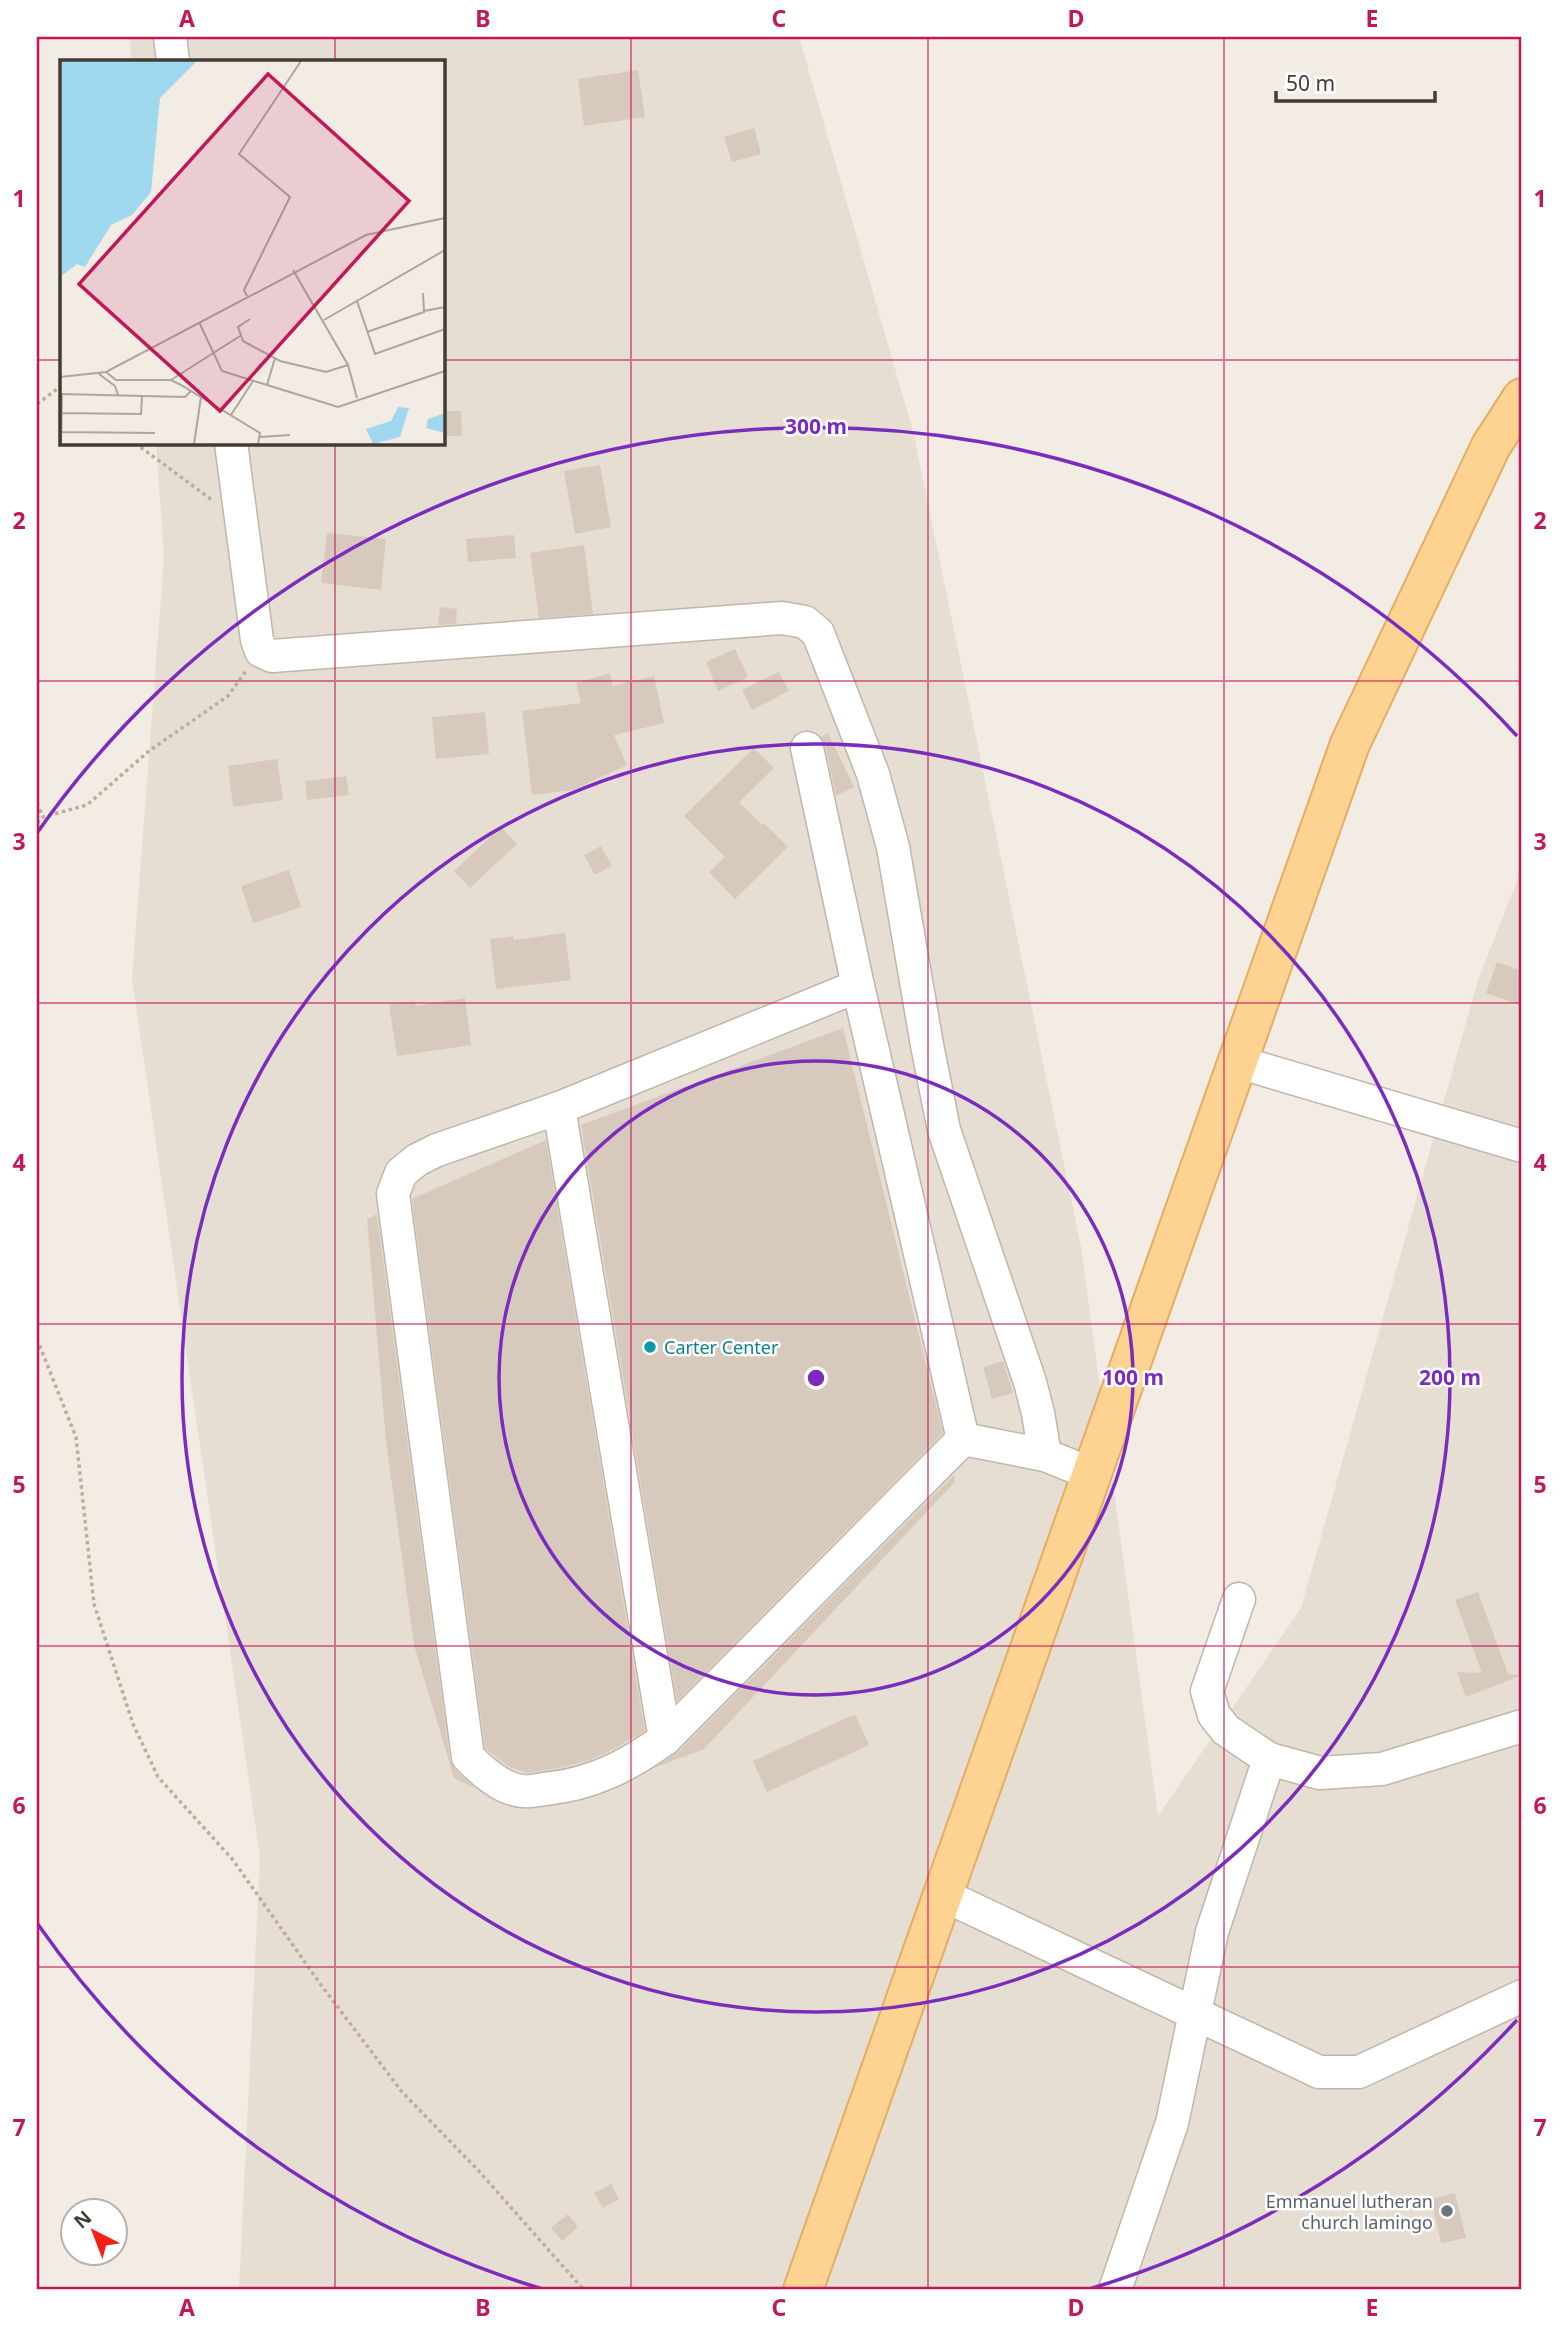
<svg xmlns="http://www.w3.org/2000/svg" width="1559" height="2327" viewBox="0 0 1559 2327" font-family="'Noto Sans',sans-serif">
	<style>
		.residential { fill: #e6ded2 }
		.building { fill: #d7cabd }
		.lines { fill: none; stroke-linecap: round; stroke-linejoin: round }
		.minor-casing { stroke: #c0b6aa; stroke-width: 35 }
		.major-casing { stroke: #e3ad62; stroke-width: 42 }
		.path { stroke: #bfad98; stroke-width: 3.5; stroke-dasharray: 3.5 3.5; stroke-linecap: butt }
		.minor { stroke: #fff; stroke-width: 32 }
		.major { stroke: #fed392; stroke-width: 38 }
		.grid { fill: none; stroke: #c2185b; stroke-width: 2; stroke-opacity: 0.55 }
		.ring { fill: none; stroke: #7b2cbf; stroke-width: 3.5 }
		.culture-dot { fill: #0f9aa8; stroke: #fff; stroke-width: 2.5 }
		.worship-dot { fill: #6b7280; stroke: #fff; stroke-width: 2.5 }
		.labels { text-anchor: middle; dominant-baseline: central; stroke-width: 5; stroke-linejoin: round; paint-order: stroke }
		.culture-label { font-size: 18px; fill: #0d838f; stroke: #fff; text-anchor: start }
		.worship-label { font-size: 18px; fill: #5b616d; stroke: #fff; text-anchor: end }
		.inset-road { fill: none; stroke: #aca69e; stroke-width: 2 }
		.view { fill: #c2185b; fill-opacity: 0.15; stroke: #c2185b; stroke-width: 3.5 }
		.inset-edge { fill: none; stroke: #443c34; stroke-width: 3.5 }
		.centre { fill: #7b2cbf; stroke: #fff; stroke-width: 3.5 }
		.ring-label { font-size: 21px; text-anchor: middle; font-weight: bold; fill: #7b2cbf; stroke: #fff; stroke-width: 5; stroke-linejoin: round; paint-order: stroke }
		.neatline { fill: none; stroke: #c2185b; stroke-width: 2.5 }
		.grid-label { font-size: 23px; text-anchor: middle; font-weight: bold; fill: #c2185b }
	</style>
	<rect width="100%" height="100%" fill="#f2ece4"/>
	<polygon class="residential" points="130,37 799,37 913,431 1081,1247 1158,1816 1301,1608 1478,980 1522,868 1522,2290 239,2290 260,1857 132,979 164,557 156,443 443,443 443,61 131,61"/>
	<g class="building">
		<polygon points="638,70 645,117 584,126 578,79"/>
		<polygon points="754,128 761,154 732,162 724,137"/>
		<polygon points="444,411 461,411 462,436 445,436"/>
		<polygon points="600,465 611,527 575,534 564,471"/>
		<polygon points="327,533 386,539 381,590 321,583"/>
		<polygon points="514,535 516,558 468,562 466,539"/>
		<polygon points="584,545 593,614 539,618 530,553"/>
		<polygon points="440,607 457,609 456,624 438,625"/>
		<polygon points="735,649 748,677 718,691 706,662"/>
		<polygon points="779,672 789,691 752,710 742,690"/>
		<polygon points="610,673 613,686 654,676 664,723 614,735 627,765 573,790 532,795 522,711 581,703 576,683"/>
		<polygon points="485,712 489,754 436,759 432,717"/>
		<polygon points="828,733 854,787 836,796 825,744 821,737"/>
		<polygon points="754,748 774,768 739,802 762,825 764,823 788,847 735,899 709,872 725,857 684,816"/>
		<polygon points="277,759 283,800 233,807 228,766"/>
		<polygon points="346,776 349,795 307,800 305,781"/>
		<polygon points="501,827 517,844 470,888 454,871"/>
		<polygon points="601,846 612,866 595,875 584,855"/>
		<polygon points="289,870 301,907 253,923 241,886"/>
		<polygon points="565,933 571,980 496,989 490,939 513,936 514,940"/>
		<polygon points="1497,962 1522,971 1522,1006 1486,993"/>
		<polygon points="465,998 471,1045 397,1056 389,1005 415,1001 416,1006"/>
		<polygon points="843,1028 943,1433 677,1701 581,1125"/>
		<polygon points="546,1140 645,1731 614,1749 587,1761 559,1768 527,1773 509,1767 485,1748 412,1199"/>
		<polygon points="377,1214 450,1759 455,1770 475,1788 454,1778 414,1645 386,1441 367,1219"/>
		<polygon points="1003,1361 1013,1393 992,1399 983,1367"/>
		<polygon points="954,1475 955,1482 704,1749 654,1768 678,1752"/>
		<polygon points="1478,1592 1508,1674 1522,1675 1466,1697 1457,1672 1482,1673 1455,1600"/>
		<polygon points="855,1714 869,1745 767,1792 753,1761"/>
		<polygon points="611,2184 619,2199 603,2208 594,2193"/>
		<polygon points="1455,2193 1466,2238 1441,2243 1431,2199"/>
		<polygon points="568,2214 578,2227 562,2241 551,2228"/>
	</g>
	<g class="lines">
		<defs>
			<g id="minor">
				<polyline points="170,37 173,61"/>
				<polyline points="231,443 257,640 261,651 272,656 782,618 805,622 818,633 873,774 893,847 927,1045 944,1130 1030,1382 1038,1413 1045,1455 1092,1474"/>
				<polyline points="807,748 858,986 963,1439"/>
				<path d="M858,986L559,1108L437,1150L417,1160L401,1173L393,1194L468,1757C481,1770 502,1790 523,1791C530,1792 538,1790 545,1789C592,1784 626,1767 665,1739L963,1439L1045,1455"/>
				<polyline points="1238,1062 1522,1146"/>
				<polyline points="559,1108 665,1739"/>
				<polyline points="1239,1599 1207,1691 1214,1715 1226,1730 1269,1759 1320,1773 1382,1769 1522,1726"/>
				<polyline points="943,1895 1319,2072 1359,2072 1522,1996"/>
				<polyline points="1115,2290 1172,2123 1212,1932 1269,1759"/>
			</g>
			<polyline id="major" points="803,2290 1350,744 1491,446 1522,398"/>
		</defs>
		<use href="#minor" class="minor-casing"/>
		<use href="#major" class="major-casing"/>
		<g class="path">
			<polyline points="37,404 61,386"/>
			<polyline points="135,443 212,500"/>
			<polyline points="37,803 43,817"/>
			<polyline points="37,823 43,817 87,805 149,751 228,696 246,671"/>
			<polyline points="37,1339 76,1437 94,1604 133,1724 158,1777 233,1860 321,1985 402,2092 477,2169 584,2290"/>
		</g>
		<use href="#minor" class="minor"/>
		<use href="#major" class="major"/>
	</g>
	<path class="grid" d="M335,37V61M631,37V2290M928,37V2290M1224,37V2290M37,360H61M443,360H1522M335,443V2290M37,681H1522M37,1003H1522M37,1324H1522M37,1646H1522M37,1967H1522"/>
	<g class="ring">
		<circle cx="816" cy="1378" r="317"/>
		<circle cx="816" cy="1378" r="634"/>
		<path d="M1517 2020A951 951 0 0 1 1086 2290M546 2290A951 951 0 0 1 37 1923M37 833A951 951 0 0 1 1517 736"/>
	</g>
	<circle class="culture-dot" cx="650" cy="1347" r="7"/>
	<circle class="worship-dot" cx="1447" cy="2211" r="7"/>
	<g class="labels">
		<g class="culture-label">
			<text x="664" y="1347">Carter Center</text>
		</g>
		<g class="worship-label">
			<text x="1433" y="2201">Emmanuel lutheran<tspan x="1433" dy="21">church lamingo</tspan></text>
		</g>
	</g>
	<g transform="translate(60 60)">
		<rect width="385" height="385" fill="#f2ece4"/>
		<path d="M0,1H137L100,38L91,132L72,155L51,165L25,207L17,204L0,217ZM338,347L349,348L340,377L313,384L306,369L331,361ZM385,353V373L366,368L368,359Z" fill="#a0d8ef"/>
		<path class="inset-road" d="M233,210L288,305L297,338M187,236L184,230L230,137L179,94L241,1M297,241L315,294L385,269M364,251L385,247M190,259L178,267L183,281L220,301L266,312L288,305M264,260L385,190M139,262L162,311L207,325L215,298M307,272L364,252L363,233M46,312L56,320H111L121,325L200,373L198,384M39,314L55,326L58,335M0,317L46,312L306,175L385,158M111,320L180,276M207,325L278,347L385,311M0,334L125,337L131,331M1,353L81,354L82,336M171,355L193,321M1,372L95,373M200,377L230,375M1,384L2,334M134,384L141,337"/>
		<path class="view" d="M208,14L349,141L160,351L19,224Z"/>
		<rect width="385" height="385" class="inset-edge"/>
	</g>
	<circle cx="816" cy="1378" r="10" class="centre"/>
	<g class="ring-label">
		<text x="816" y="434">300 m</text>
		<text x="1133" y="1385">100 m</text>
		<text x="1450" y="1385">200 m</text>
	</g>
	<rect width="1559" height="2327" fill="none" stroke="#ffffff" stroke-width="77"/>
	<g transform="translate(94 2232) rotate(318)"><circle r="33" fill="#ffffff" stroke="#b4b1ae" stroke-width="2"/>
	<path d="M0-5L12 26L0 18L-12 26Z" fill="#f91d14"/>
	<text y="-10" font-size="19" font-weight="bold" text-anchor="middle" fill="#443c34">N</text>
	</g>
	<path d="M1276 91v10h159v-10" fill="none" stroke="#443c34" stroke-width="3.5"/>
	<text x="1286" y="91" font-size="21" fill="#443c34" stroke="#ffffff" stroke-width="5" paint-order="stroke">50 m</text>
	<rect x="38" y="38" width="1482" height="2250" class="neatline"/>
	<g class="grid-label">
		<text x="187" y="27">A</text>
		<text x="483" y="27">B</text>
		<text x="779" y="27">C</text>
		<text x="1076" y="27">D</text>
		<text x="1372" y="27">E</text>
		<text x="19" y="207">1</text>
		<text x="1540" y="207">1</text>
		<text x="19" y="529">2</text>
		<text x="1540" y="529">2</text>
		<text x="19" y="850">3</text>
		<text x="1540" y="850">3</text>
		<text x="19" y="1171">4</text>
		<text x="1540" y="1171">4</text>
		<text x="19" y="1493">5</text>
		<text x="1540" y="1493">5</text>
		<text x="19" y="1814">6</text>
		<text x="1540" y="1814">6</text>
		<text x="19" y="2136">7</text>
		<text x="1540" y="2136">7</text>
		<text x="187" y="2316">A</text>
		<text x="483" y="2316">B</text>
		<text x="779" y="2316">C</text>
		<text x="1076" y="2316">D</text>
		<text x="1372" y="2316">E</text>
	</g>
</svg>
